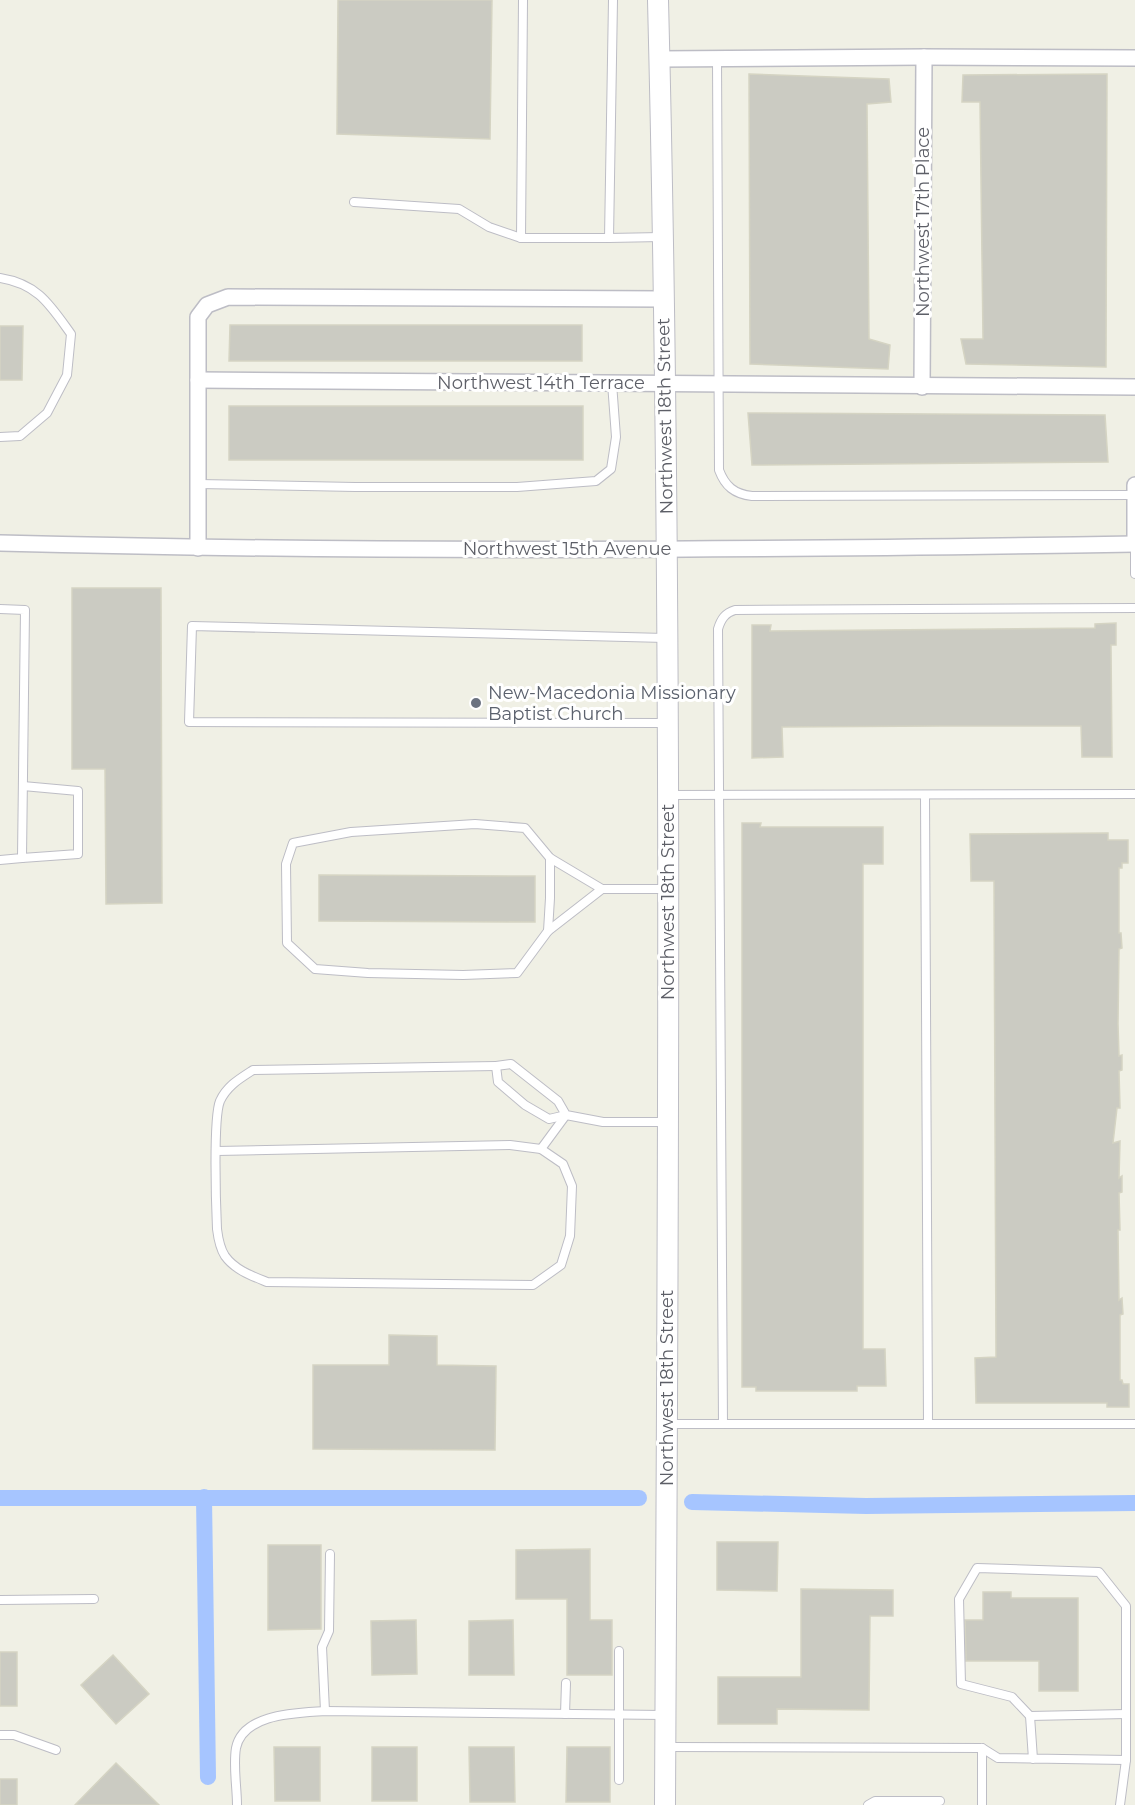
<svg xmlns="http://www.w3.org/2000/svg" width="1135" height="1805" viewBox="0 0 1135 1805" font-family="Montserrat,sans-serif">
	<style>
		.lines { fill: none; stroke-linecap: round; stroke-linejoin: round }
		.canal { stroke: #a6c5ff; stroke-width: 16 }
		.building { fill: #cbcbc2; stroke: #d5d4c3; stroke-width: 1.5 }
		.service-casing { stroke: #bdbdc5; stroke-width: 10 }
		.minor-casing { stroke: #bdbdc5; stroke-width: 18 }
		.tertiary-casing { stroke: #bdbdc5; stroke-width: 22 }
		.service { stroke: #fff; stroke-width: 8 }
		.minor { stroke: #fff; stroke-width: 15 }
		.tertiary { stroke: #fff; stroke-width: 20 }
		.worship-dot { fill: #6b7280; stroke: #fff; stroke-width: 2 }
		.labels { text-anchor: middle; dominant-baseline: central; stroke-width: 6; stroke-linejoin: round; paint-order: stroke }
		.street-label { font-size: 18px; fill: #5d5f67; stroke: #fff }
		.worship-label { font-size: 18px; fill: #5b616d; stroke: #fff; text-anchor: start }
	</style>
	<rect width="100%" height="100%" fill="#f0f0e5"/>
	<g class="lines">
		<g class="canal">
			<polyline points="204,1497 208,1777"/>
			<polyline points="0,1498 639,1498"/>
			<polyline points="692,1502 866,1506 1135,1503"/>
		</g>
	</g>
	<g class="building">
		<polygon points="338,0 492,0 490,139 337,134"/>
		<polygon points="749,74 889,79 891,102 867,104 869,339 890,345 888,369 750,364"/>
		<polygon points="1107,74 1106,367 966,364 961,339 983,339 980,102 962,102 963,75"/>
		<polygon points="230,325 582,325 582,361 229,361"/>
		<polygon points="0,326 23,326 22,380 0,380"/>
		<rect x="229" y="406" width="354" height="54"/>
		<polygon points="748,413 1105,415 1108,462 752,465"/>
		<polygon points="72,588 161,588 162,903 106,904 105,769 72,769"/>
		<polygon points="1116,623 1116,645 1111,645 1112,757 1082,757 1081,726 941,726 782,727 783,757 752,758 752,625 771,625 770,631 1095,628 1095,624"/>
		<polygon points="742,823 761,823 760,827 883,827 883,864 863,864 863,1349 885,1349 886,1386 857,1386 857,1391 756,1391 756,1387 742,1387"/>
		<polygon points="1108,833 1108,840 1128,840 1128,863 1122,863 1122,868 1119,868 1119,933 1121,933 1122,948 1119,949 1118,1024 1119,1056 1122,1055 1122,1070 1119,1071 1120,1108 1117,1108 1113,1143 1120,1141 1119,1178 1122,1176 1122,1192 1119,1193 1120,1230 1118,1230 1119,1300 1122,1298 1123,1314 1120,1315 1120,1380 1122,1380 1123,1384 1129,1384 1129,1407 1107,1407 1107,1403 976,1403 975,1358 996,1357 994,881 971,881 970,834"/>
		<polygon points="319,875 535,876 535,922 319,921"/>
		<polygon points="389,1335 437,1336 437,1365 496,1366 495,1450 313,1449 313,1365 389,1365"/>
		<polygon points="717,1542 778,1542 777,1591 717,1590"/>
		<polygon points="268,1545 321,1545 321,1629 268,1630"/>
		<polygon points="590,1549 590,1620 612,1620 612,1675 567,1675 567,1599 516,1599 516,1550"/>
		<polygon points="801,1589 893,1590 893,1616 870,1616 869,1710 777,1709 777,1724 718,1724 718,1677 801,1677"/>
		<polygon points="983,1592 1011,1592 1011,1598 1078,1598 1078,1691 1039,1691 1039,1661 966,1661 965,1620 983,1620"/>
		<polygon points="416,1620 417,1674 372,1675 371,1621"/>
		<polygon points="513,1620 514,1675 469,1675 469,1621"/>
		<rect x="0" y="1652" width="17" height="54"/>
		<polygon points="113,1655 149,1694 116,1724 81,1685"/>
		<polygon points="274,1747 320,1747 320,1801 275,1801"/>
		<rect x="372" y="1747" width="45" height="54"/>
		<polygon points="469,1747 514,1747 515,1802 470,1802"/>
		<polygon points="567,1747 610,1747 610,1802 566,1802"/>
		<polygon points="116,1763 159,1805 75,1805"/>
		<rect x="0" y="1779" width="17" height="26"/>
	</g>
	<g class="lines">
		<defs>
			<g id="service">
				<polyline points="523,0 521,238 609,238 613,0"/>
				<path d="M717,59L719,470C725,486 734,494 752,496L1135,495"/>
				<polyline points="354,202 459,209 489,227 521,238"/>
				<polyline points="609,238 661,237"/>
				<path d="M0,278C38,284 50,305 71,334L67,375L47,413L20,436L0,437"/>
				<polyline points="198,484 355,487 517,487 596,481 611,469 616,437 612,383"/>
				<polyline points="1135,544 1135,574"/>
				<polyline points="0,609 25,610 22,858 0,860"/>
				<polyline points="665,638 192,626 189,722 666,723"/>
				<polyline points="669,795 1135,794"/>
				<polyline points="925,795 928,1424"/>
				<polygon points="475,824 525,828 550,858 602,889 548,931 517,973 463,975 368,973 315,969 287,943 286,864 293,843 351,832"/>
				<polyline points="22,858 78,854 78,791 23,786"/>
				<polyline points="602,889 666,889"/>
				<polyline points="548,931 550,898 550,858"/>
				<polyline points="566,1115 558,1101 511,1064 496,1066 498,1082 525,1105 549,1119 566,1115 603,1122 666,1122"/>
				<polyline points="541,1149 566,1115"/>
				<path d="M217,1151L510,1145L541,1149L563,1164L572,1186L570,1236L561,1265L533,1285L267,1282C252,1276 235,1270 225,1256C221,1250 218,1237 217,1229C216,1207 213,1118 220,1101C227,1086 239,1079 253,1070L496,1066"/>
				<polyline points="668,1424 1135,1424"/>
				<path d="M723,1424L718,629C721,619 725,613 735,610L1135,608"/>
				<polyline points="0,1600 94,1599"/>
				<polyline points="325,1711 322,1647 329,1631 330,1554"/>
				<polyline points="565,1714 566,1683"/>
				<polyline points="1030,1716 1126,1714"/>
				<polyline points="0,1735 14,1735 56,1750"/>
				<polyline points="667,1747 982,1748 982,1805"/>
				<polyline points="982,1748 998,1758 1126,1760 1126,1606 1099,1572 977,1568 959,1599 961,1684 1012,1697 1030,1716 1033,1759"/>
				<polyline points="619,1780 619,1651"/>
				<path d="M237,1805C237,1787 233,1766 236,1748C243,1713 298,1713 325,1711L664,1715"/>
				<polyline points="868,1805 875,1801 940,1801"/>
				<polyline points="1120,1805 1126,1760"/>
			</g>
			<g id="minor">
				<polyline points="660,59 924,57 1135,58"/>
				<polyline points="198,380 1135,387"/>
				<polyline points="922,387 924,57"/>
				<path d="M0,543C378,553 757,550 1135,544"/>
				<polyline points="1135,544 1135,485"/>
				<polyline points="198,548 198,317 207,305 228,297 664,299"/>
			</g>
			<path id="tertiary" d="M658,0C673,601 668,1203 665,1805"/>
		</defs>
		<use href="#service" class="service-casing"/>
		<use href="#minor" class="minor-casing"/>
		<use href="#tertiary" class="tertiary-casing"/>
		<use href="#service" class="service"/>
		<use href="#minor" class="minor"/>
		<use href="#tertiary" class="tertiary"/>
	</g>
	<circle class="worship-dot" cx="476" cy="703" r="6"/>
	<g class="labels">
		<g class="street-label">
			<text transform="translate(923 222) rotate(-90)">Northwest 17th Place</text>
			<text x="541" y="383">Northwest 14th Terrace</text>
			<text transform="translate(665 416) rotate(-91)">Northwest 18th Street</text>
			<text x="567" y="549">Northwest 15th Avenue</text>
			<text transform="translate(668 902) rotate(-90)">Northwest 18th Street</text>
			<text transform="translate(667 1388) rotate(-90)">Northwest 18th Street</text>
		</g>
		<g class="worship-label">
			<text x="488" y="693">New-Macedonia Missionary<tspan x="488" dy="21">Baptist Church</tspan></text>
		</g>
	</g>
</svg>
